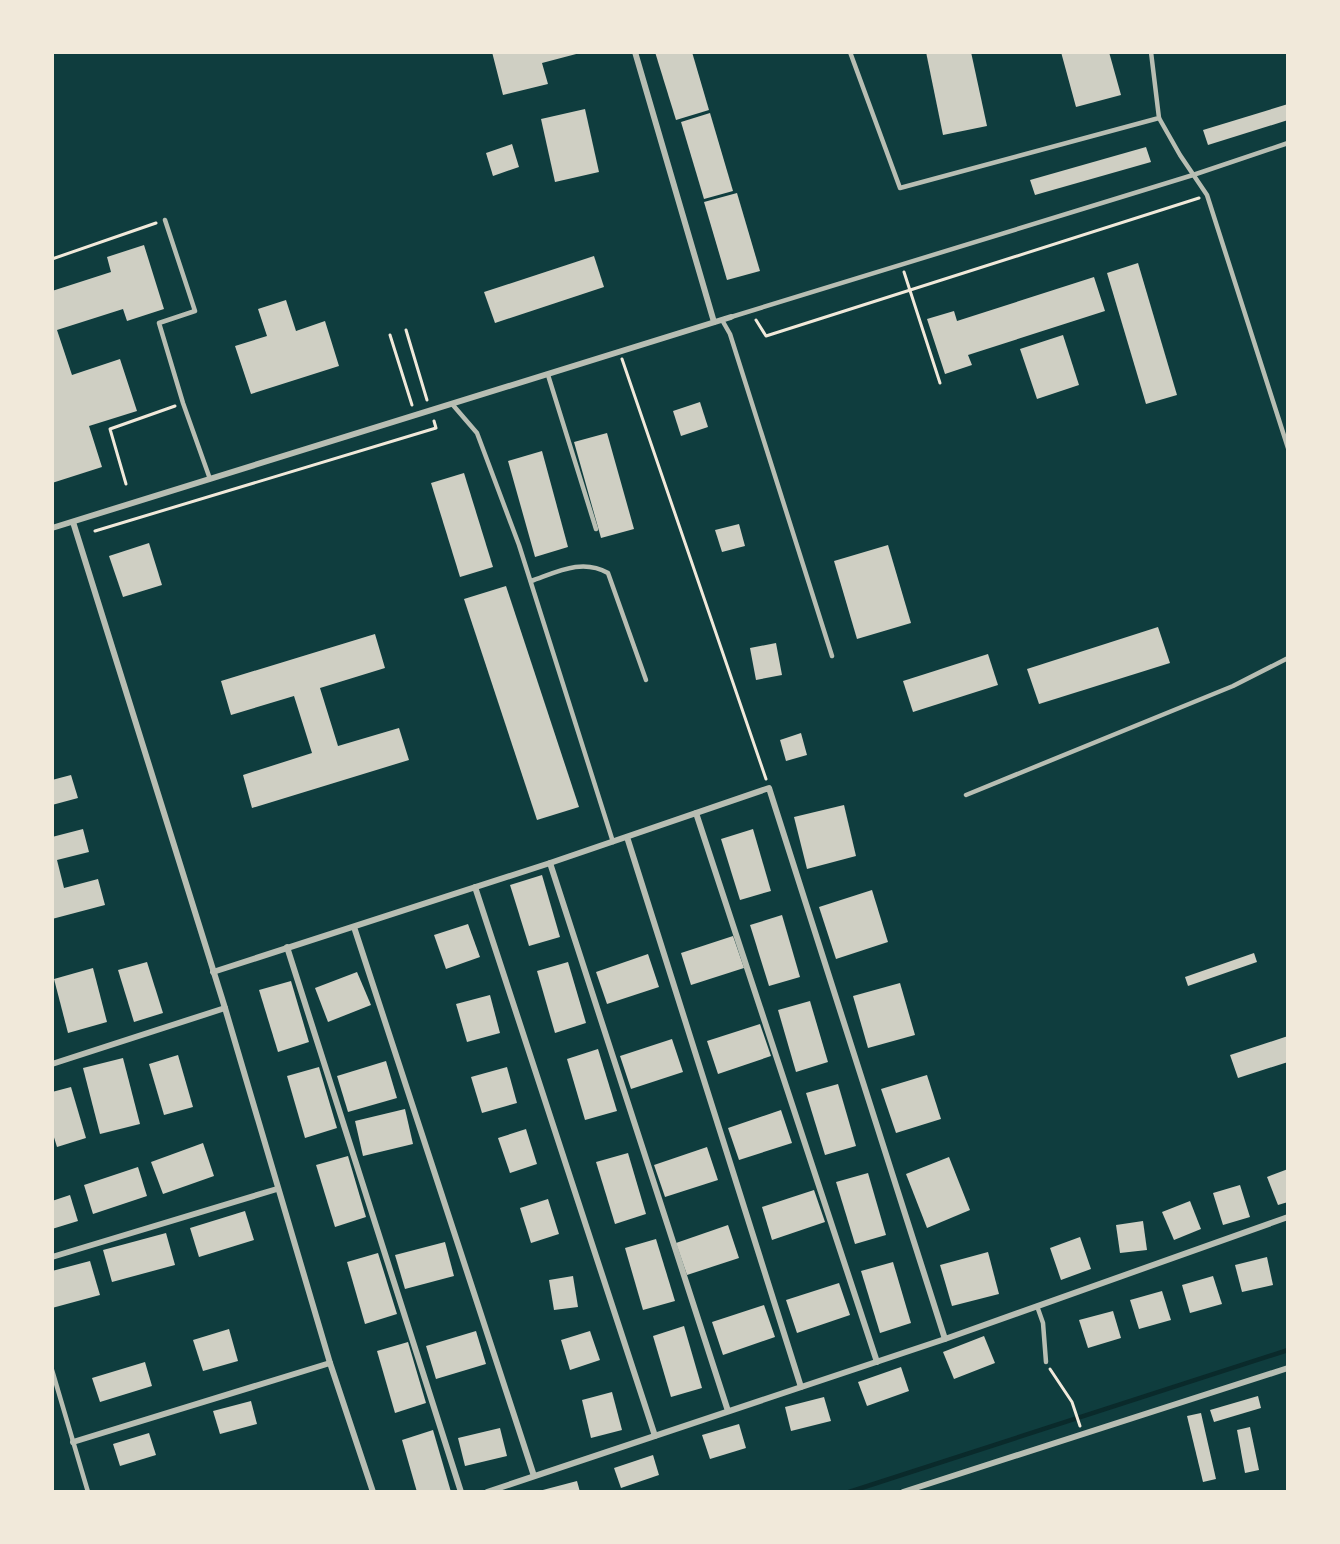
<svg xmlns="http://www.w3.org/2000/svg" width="1340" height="1544" viewBox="0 0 1340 1544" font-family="'Fira Sans Condensed',sans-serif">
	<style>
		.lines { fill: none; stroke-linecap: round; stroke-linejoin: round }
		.stream { stroke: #0a2a2b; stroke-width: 4.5 }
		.building { fill: #cfcfc3 }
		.path { stroke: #f1e9da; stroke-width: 3 }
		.service { stroke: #b8beb3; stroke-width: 4.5 }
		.minor { stroke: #b8beb3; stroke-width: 6 }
	</style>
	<rect width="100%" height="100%" fill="#0f3d3e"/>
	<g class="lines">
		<polyline class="stream" points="849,1492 1288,1350"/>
	</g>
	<g class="building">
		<polygon points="492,52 579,52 580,53 542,63 548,84 503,95"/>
		<polygon points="655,52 692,52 709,110 676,120"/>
		<polygon points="926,52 971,52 987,126 943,135"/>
		<polygon points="1061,52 1109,52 1121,95 1076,107"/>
		<polygon points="1288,104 1288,120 1208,145 1203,130"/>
		<polygon points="585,109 599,172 555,182 541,119"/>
		<polygon points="710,113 733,191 704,199 681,122"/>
		<polygon points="512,144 519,167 493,176 486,153"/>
		<polygon points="1146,147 1151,162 1035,195 1030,180"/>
		<polygon points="737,193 760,271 727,280 704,202"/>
		<polygon points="144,245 164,309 127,321 123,309 57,330 72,375 120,359 137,411 89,426 102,467 52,483 52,291 111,272 107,257"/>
		<polygon points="594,256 604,287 495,323 484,292"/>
		<polygon points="1138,263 1177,395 1146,404 1107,273"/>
		<polygon points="1094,277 1105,311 968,355 972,365 945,374 927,319 954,311 957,321"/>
		<polygon points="286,300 296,331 325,321 339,366 251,394 235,346 267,336 258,309"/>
		<polygon points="1063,335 1079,385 1037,399 1020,349"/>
		<polygon points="700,402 708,427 681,436 673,411"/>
		<polygon points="607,433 634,529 601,538 574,442"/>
		<polygon points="542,451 568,547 535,557 508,461"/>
		<polygon points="464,473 493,567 460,577 431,483"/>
		<polygon points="739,524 745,546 722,552 715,530"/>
		<polygon points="149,543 162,585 123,597 109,556"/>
		<polygon points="888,545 911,623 857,639 834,561"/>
		<polygon points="506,586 579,807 537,820 464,599"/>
		<polygon points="1158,627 1170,663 1039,704 1027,669"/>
		<polygon points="375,634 385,668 320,688 338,746 399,728 409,760 252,808 243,775 312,753 294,696 231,715 221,681"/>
		<polygon points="776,643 782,675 756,680 750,648"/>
		<polygon points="988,654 998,685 913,712 903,681"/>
		<polygon points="801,733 807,755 786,761 780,740"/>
		<polygon points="71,775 78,798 52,805 52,780"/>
		<polygon points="844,805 856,856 807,869 794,817"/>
		<polygon points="83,829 89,852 57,860 64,888 98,879 105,905 52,919 52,837"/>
		<polygon points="753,829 771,891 740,900 721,839"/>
		<polygon points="542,875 560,937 529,946 510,885"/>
		<polygon points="872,890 888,942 836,959 819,907"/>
		<polygon points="782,915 800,977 769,986 750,925"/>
		<polygon points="468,924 480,957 446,969 434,935"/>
		<polygon points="733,936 744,968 691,985 681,953"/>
		<polygon points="1254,953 1257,962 1188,986 1185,977"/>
		<polygon points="648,954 659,987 607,1004 596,972"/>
		<polygon points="147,962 163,1013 134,1022 118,970"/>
		<polygon points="568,962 586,1023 555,1033 537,971"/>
		<polygon points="93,968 107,1022 68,1033 54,979"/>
		<polygon points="357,972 371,1005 328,1022 315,988"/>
		<polygon points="291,981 309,1042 278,1052 259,990"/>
		<polygon points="900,983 915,1035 868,1048 853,996"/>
		<polygon points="490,995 500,1033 467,1042 456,1004"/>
		<polygon points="810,1001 828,1062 796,1072 778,1010"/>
		<polygon points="760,1024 771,1056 718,1074 707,1041"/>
		<polygon points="1288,1036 1288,1062 1238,1078 1230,1055"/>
		<polygon points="672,1039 683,1072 631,1089 620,1056"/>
		<polygon points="598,1049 617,1111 585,1120 567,1059"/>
		<polygon points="178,1055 193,1107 164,1115 149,1064"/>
		<polygon points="123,1058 140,1124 100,1134 83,1068"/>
		<polygon points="386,1061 397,1098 348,1112 337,1076"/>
		<polygon points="319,1067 337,1128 305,1138 287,1076"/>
		<polygon points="507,1067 517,1103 482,1113 471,1077"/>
		<polygon points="927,1075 941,1119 896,1133 881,1089"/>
		<polygon points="838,1084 856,1146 825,1155 806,1093"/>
		<polygon points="71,1087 86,1138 57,1147 52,1131 52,1092"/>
		<polygon points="405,1109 413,1144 363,1156 355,1121"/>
		<polygon points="781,1110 792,1143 739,1160 728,1128"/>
		<polygon points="526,1129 537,1164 510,1173 498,1138"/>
		<polygon points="203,1143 214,1176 163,1194 151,1162"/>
		<polygon points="707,1147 718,1180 665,1197 654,1165"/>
		<polygon points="628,1153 646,1214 615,1224 596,1162"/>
		<polygon points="348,1156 366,1217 335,1227 316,1165"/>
		<polygon points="949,1157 970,1210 927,1228 906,1174"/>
		<polygon points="138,1167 147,1196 93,1214 84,1185"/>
		<polygon points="1288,1169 1288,1202 1278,1205 1267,1177"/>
		<polygon points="868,1173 886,1235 855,1244 836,1182"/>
		<polygon points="1240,1185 1250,1217 1223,1225 1213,1193"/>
		<polygon points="814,1190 825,1222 772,1240 762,1207"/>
		<polygon points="70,1195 78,1221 52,1229 52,1201"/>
		<polygon points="548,1199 559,1234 531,1243 520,1208"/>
		<polygon points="1190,1201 1201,1229 1174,1240 1162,1212"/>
		<polygon points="245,1211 254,1240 199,1257 190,1228"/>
		<polygon points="1143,1221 1147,1250 1120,1253 1116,1225"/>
		<polygon points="728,1225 739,1258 687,1275 676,1243"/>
		<polygon points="166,1233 175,1265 112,1282 103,1250"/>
		<polygon points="1080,1237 1091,1269 1061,1280 1050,1248"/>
		<polygon points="656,1239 675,1301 643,1310 625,1248"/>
		<polygon points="445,1242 454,1276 405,1289 395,1255"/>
		<polygon points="988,1252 999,1294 952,1306 940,1265"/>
		<polygon points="378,1253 397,1314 365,1324 347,1262"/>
		<polygon points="1267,1257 1273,1285 1242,1292 1235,1265"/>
		<polygon points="90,1261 100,1295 52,1308 52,1271"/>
		<polygon points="893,1262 911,1323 880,1333 861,1271"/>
		<polygon points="573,1276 578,1307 554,1310 549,1280"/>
		<polygon points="1213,1276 1222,1304 1190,1313 1182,1285"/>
		<polygon points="839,1283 850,1315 797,1333 786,1300"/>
		<polygon points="1162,1291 1171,1320 1139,1329 1130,1300"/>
		<polygon points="764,1305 775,1337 723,1355 712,1322"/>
		<polygon points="1113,1311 1121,1338 1088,1348 1079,1320"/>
		<polygon points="684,1326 702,1388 671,1397 653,1336"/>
		<polygon points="229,1329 238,1361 203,1371 193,1340"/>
		<polygon points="476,1331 486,1364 436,1379 426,1346"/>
		<polygon points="590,1331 600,1360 570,1370 561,1340"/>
		<polygon points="984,1336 995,1363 954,1379 943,1352"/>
		<polygon points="408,1342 426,1403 395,1413 377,1351"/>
		<polygon points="145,1362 152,1386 100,1402 92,1378"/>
		<polygon points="901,1367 909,1391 867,1406 858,1382"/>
		<polygon points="612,1392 622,1430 591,1438 582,1400"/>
		<polygon points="1258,1396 1261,1408 1214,1422 1210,1410"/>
		<polygon points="824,1397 831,1421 791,1431 785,1407"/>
		<polygon points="251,1401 257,1424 220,1434 213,1411"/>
		<polygon points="1201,1413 1216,1479 1203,1482 1187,1416"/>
		<polygon points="739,1424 746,1448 710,1459 702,1435"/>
		<polygon points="1250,1427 1259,1470 1245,1473 1237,1430"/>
		<polygon points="500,1428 507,1456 465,1466 458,1438"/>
		<polygon points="433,1430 451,1492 417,1492 402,1440"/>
		<polygon points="149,1433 156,1455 120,1466 113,1444"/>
		<polygon points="653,1455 659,1475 621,1488 614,1468"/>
		<polygon points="577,1481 580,1492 539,1492 539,1491"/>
	</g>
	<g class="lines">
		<g class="path">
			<polyline points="52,259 156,223"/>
			<polyline points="904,272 940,383"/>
			<polyline points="756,320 766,336 1199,198"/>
			<polyline points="406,330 427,400"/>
			<polyline points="390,335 412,405"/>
			<polyline points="622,359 766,779"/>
			<polyline points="126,484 110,429 175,406"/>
			<polyline points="95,531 436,428 434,421"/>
			<polyline points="1050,1369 1072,1402 1080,1426"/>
		</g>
		<g class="service">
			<polyline points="850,52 900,188 1159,118 1151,52"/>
			<polyline points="1159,118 1180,155 1207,195 1288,448"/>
			<polyline points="165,220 195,311 159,323 183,403 210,479"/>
			<polyline points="731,317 1193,175 1288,143"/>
			<polyline points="722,320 730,334 832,656"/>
			<polyline points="548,375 596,529"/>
			<polyline points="452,404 477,433 519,545 613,842"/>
			<path d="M531,581C557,572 582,558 608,573L646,680"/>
			<polyline points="966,795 1233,686 1288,658"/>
			<polyline points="1037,1306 1043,1323 1046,1362"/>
			<polyline points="52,1370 88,1492"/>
		</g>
		<g class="minor">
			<polyline points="635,52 714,322"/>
			<polyline points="73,522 225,1008 330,1363 373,1492"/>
			<polyline points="52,528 731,317"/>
			<polyline points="696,813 877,1362"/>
			<polyline points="627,837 801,1387"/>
			<polyline points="550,863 728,1411"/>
			<polyline points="475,887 655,1436"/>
			<polyline points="354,927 534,1476"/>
			<polyline points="287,947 461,1492"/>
			<polyline points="213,972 550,863 769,788 945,1339"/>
			<polyline points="52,1064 225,1008"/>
			<polyline points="52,1257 277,1189"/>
			<polyline points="73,1442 330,1363"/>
			<polyline points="487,1492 945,1339 1288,1217"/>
			<polyline points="903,1492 1288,1368"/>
		</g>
	</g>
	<rect width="1340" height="1544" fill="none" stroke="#f1e9da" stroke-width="108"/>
</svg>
